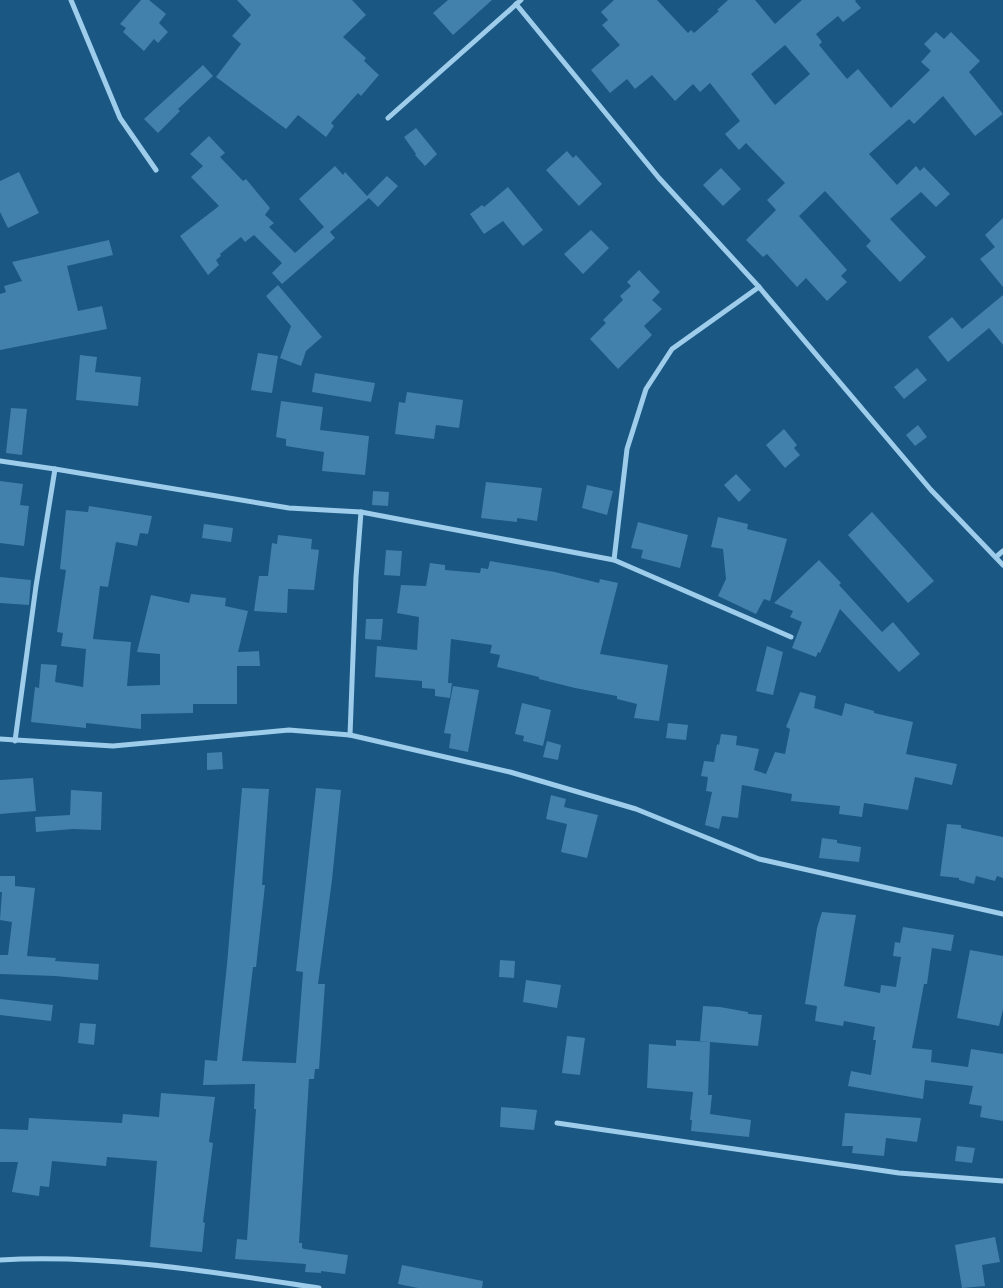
<svg xmlns="http://www.w3.org/2000/svg" width="1003" height="1288" viewBox="0 0 1003 1288" font-family="'Alegreya Sans',sans-serif">
	<style>
		.building { fill: #4281ac; fill-rule: evenodd }
		.lines { fill: none; stroke-linecap: round; stroke-linejoin: round }
		.minor { stroke: #9ecceb; stroke-width: 5 }
	</style>
	<rect width="100%" height="100%" fill="#1a5783"/>
	<g class="building">
		<polygon points="141,0 149,0 166,14 159,23 168,32 158,43 154,39 144,51 123,32 126,28 120,24"/>
		<polygon points="237,0 352,0 366,15 343,37 366,58 364,61 379,75 361,96 358,93 331,123 334,126 326,137 298,115 286,129 216,77 241,44 232,36 251,15"/>
		<polygon points="448,0 492,0 453,35 433,13"/>
		<path d="M614,0H657L688,33L691,30L694,33L719,11L717,10L728,0H755L775,24L802,0H856L855,1L861,8L843,22L838,16L816,34L822,42L819,45L847,79L858,69L891,108L930,70L921,62L931,51L924,44L936,32L944,39L951,32L980,61L969,72L1003,114L975,136L943,96L914,124L909,119L869,154L897,185L916,166L920,171L924,167L950,194L936,207L921,192L890,219L926,257L900,282L866,246L871,241L825,191L799,216L847,270L841,276L847,282L827,301L806,278L797,287L767,254L763,257L746,240L776,210L767,200L785,183L746,143L739,150L725,134L740,121L710,83L700,92L693,84L675,101L652,75L635,89L627,79L610,93L591,70L620,45L602,25L608,20L601,12ZM785,45L810,74L775,105L751,74Z"/>
		<polygon points="203,65 213,76 178,109 180,111 158,133 144,119"/>
		<polygon points="416,128 437,154 425,166 415,155 416,154 404,137"/>
		<polygon points="209,136 225,153 220,157 243,181 246,179 270,208 265,215 274,223 269,227 295,253 324,227 299,199 335,166 343,175 345,172 367,196 387,176 398,186 378,207 369,198 330,232 335,238 282,284 272,273 282,263 254,235 245,242 241,237 220,254 221,256 216,260 219,265 208,275 180,236 219,206 191,177 203,166 190,154"/>
		<polygon points="567,151 573,158 576,155 602,184 579,206 546,170"/>
		<polygon points="721,168 741,189 723,206 703,185"/>
		<polygon points="19,172 39,213 8,228 0,212 0,181"/>
		<polygon points="508,187 543,230 523,246 503,221 484,234 470,214 482,205 484,207"/>
		<polygon points="1003,218 1003,287 980,259 995,247 985,235"/>
		<polygon points="591,230 609,248 583,274 564,254"/>
		<polygon points="109,240 113,255 67,266 78,311 102,306 107,329 0,350 0,294 6,292 4,286 22,281 12,262"/>
		<polygon points="639,270 660,292 652,300 662,309 644,326 652,335 618,369 590,339 606,323 603,320 623,300 620,296 631,286 627,282"/>
		<polygon points="278,285 322,337 306,351 301,366 280,358 291,326 266,296"/>
		<polygon points="1003,295 1003,345 989,328 948,362 928,337 952,317 962,329"/>
		<polygon points="258,353 278,356 272,393 251,390"/>
		<polygon points="80,355 97,357 95,372 141,377 138,406 76,400"/>
		<polygon points="917,368 927,380 904,399 894,387"/>
		<polygon points="315,373 375,383 371,402 312,392"/>
		<polygon points="407,392 463,400 459,428 436,425 434,439 395,434 399,402 405,403"/>
		<polygon points="281,401 323,407 320,430 369,436 365,475 322,471 324,452 286,446 286,439 276,437"/>
		<polygon points="11,408 27,409 22,455 6,453"/>
		<polygon points="918,425 927,437 915,446 906,435"/>
		<polygon points="784,429 797,445 794,448 800,455 785,468 766,445"/>
		<polygon points="736,474 751,490 739,502 724,485"/>
		<polygon points="0,481 23,484 20,505 29,506 24,546 0,543"/>
		<polygon points="486,482 542,488 537,521 517,518 517,522 481,518"/>
		<polygon points="587,485 613,491 607,515 582,508"/>
		<polygon points="373,491 389,492 388,506 372,505"/>
		<polygon points="89,506 152,516 148,534 140,533 137,546 116,542 108,587 100,586 93,639 131,642 127,686 160,685 160,654 137,652 151,595 189,603 191,594 226,598 225,606 248,611 238,652 259,651 260,666 237,666 237,704 193,704 193,713 141,714 141,729 86,723 86,728 31,722 35,687 39,688 41,664 57,665 55,682 83,687 86,649 61,646 63,633 57,632 66,570 60,569 66,510 88,512"/>
		<polygon points="872,512 934,581 908,603 848,535"/>
		<polygon points="718,517 748,524 747,529 787,539 770,601 764,599 756,614 718,596 726,579 723,549 711,547"/>
		<polygon points="638,522 688,535 680,568 641,558 643,550 631,548"/>
		<polygon points="204,524 233,528 231,542 202,538"/>
		<polygon points="278,535 312,539 311,549 319,550 314,590 288,589 287,613 254,611 259,576 268,576 272,543 277,544"/>
		<polygon points="386,550 402,551 400,576 384,575"/>
		<polygon points="819,560 841,583 839,585 882,632 893,622 920,654 899,672 840,609 820,653 818,652 816,657 792,648 802,622 790,617 793,611 774,603"/>
		<polygon points="490,561 555,572 599,583 600,579 618,583 600,654 668,665 659,721 634,718 637,704 617,699 617,696 575,688 539,679 539,677 497,667 500,655 490,653 492,645 451,639 448,683 452,683 450,698 435,696 435,689 422,688 422,681 375,677 377,646 417,650 419,617 397,613 401,585 426,586 430,563 445,565 445,570 480,573 481,568 488,569"/>
		<polygon points="0,577 31,580 29,605 0,603"/>
		<polygon points="366,619 383,619 381,640 365,639"/>
		<polygon points="767,646 783,652 773,695 756,691"/>
		<polygon points="453,686 479,690 468,752 449,748 451,734 444,733"/>
		<polygon points="800,692 816,696 814,708 842,716 845,703 874,711 874,713 913,722 906,754 957,764 952,785 915,777 908,810 864,803 862,817 839,814 840,806 791,801 792,794 742,785 738,818 722,816 719,829 705,825 712,792 706,791 708,777 701,776 704,761 714,762 717,744 719,745 721,734 737,736 736,745 759,749 754,770 766,774 775,752 785,754 790,729 786,727"/>
		<polygon points="522,703 551,710 543,746 523,741 524,736 515,734"/>
		<polygon points="668,723 688,725 686,740 666,738"/>
		<polygon points="547,741 561,745 558,760 543,757"/>
		<polygon points="222,752 223,769 207,770 207,753"/>
		<polygon points="33,778 36,811 0,814 0,780"/>
		<polygon points="242,788 269,789 262,885 265,885 256,967 253,967 242,1061 296,1063 303,972 296,971 316,788 341,790 332,880 318,984 325,984 319,1069 315,1069 314,1079 309,1079 299,1243 302,1243 302,1248 304,1249 348,1255 345,1274 321,1271 321,1273 305,1272 306,1264 235,1259 237,1239 247,1240 256,1109 254,1109 255,1084 203,1085 205,1060 217,1061 227,964"/>
		<polygon points="71,790 102,792 101,830 73,829 36,832 35,817 70,815"/>
		<polygon points="551,795 566,799 564,807 598,815 587,858 561,852 567,824 546,819"/>
		<polygon points="947,824 961,825 961,828 1003,837 1003,878 997,876 995,881 976,876 974,884 959,880 959,878 940,876"/>
		<polygon points="822,838 837,840 837,843 861,847 859,862 819,858"/>
		<polygon points="0,876 15,876 15,886 35,888 27,956 56,958 55,961 99,964 98,980 55,976 0,974 0,955 8,955 12,922 0,920 2,892 0,892"/>
		<polygon points="822,912 856,915 844,986 880,993 881,985 896,987 901,957 893,956 895,942 900,943 903,927 954,935 951,951 932,948 927,984 924,984 912,1048 932,1050 931,1062 968,1067 971,1049 1003,1054 1003,1121 980,1117 982,1106 969,1104 973,1086 925,1080 923,1099 848,1086 851,1071 871,1075 876,1040 873,1040 875,1027 844,1021 843,1026 815,1021 817,1006 805,1004 817,928"/>
		<polygon points="970,950 1003,956 1003,1009 999,1026 957,1018"/>
		<polygon points="500,960 515,961 514,978 499,977"/>
		<polygon points="526,980 561,985 557,1008 523,1002"/>
		<polygon points="0,999 53,1005 51,1021 0,1015"/>
		<polygon points="703,1006 720,1007 748,1012 748,1014 762,1015 758,1046 710,1042 708,1095 712,1095 710,1114 751,1120 749,1137 691,1131 692,1120 690,1120 693,1092 647,1088 649,1044 676,1046 676,1040 710,1042 700,1041"/>
		<polygon points="80,1023 96,1024 94,1045 78,1043"/>
		<polygon points="567,1036 585,1038 580,1075 562,1073"/>
		<polygon points="161,1093 215,1097 209,1142 213,1143 203,1222 205,1223 202,1252 150,1247 157,1161 107,1157 106,1166 52,1161 49,1187 40,1186 39,1196 12,1192 18,1162 0,1162 0,1129 28,1130 29,1118 122,1123 123,1114 159,1117"/>
		<polygon points="501,1107 537,1110 534,1130 500,1127"/>
		<polygon points="845,1113 921,1118 917,1142 886,1138 884,1156 852,1153 853,1146 842,1146"/>
		<polygon points="957,1146 975,1148 972,1163 955,1161"/>
		<polygon points="995,1237 1000,1262 982,1265 985,1286 962,1288 955,1245"/>
		<polygon points="402,1265 483,1281 482,1288 418,1288 398,1284"/>
	</g>
	<g class="lines">
		<g class="minor">
			<polyline points="71,0 120,118 156,170"/>
			<polyline points="516,4 659,178 759,287 931,490 1003,565"/>
			<polyline points="388,118 521,0"/>
			<polyline points="0,461 55,469 289,508 361,512 614,560 791,637"/>
			<polyline points="996,557 1003,551"/>
			<polyline points="614,560 627,449 646,389 672,349 759,287"/>
			<polyline points="350,735 356,577 361,512"/>
			<polyline points="0,739 113,746 289,730 350,735 510,772 636,809 759,859 1003,914"/>
			<polyline points="15,741 36,586 55,469"/>
			<polyline points="557,1123 899,1173 1003,1181"/>
			<path d="M0,1260C107,1254 213,1272 319,1288"/>
		</g>
	</g>
</svg>
